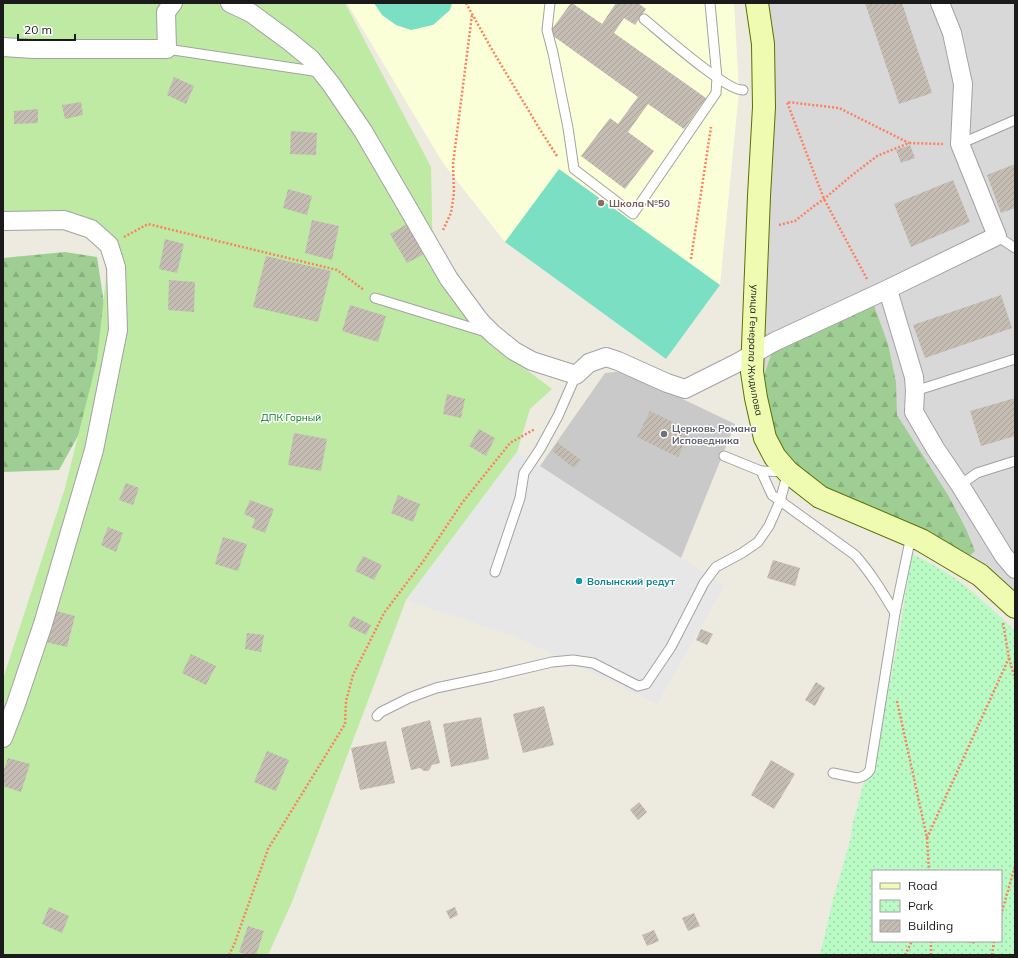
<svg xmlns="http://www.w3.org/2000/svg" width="1018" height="958" viewBox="0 0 1018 958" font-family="Mulish,sans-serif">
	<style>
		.residential { fill: #d9d8d8 }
		.education { fill: #fbffd7 }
		.religious { fill: #c9c9c9 }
		.forest { fill: url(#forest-firs) }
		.park { fill: url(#park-dots); fill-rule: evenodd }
		.garden { fill: #beeaa3 }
		.pitch { fill: #7adfc3 }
		.parking { fill: #e7e7e7 }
		.building { fill: url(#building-hatch) }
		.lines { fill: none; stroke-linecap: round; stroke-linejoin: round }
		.lane-casing { stroke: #a2a2a2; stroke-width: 11 }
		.street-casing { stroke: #a2a2a2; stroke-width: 20 }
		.secondary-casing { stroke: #5a7202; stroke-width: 24 }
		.path { stroke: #fd8161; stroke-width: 2.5; stroke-dasharray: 2 2; stroke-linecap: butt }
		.lane { stroke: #fff; stroke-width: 9 }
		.street { stroke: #fff; stroke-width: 18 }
		.secondary { stroke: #effbb0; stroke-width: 22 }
		.education-dot { fill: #8d6e63; stroke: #fff; stroke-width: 1.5 }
		.worship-dot { fill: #6b7280; stroke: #fff; stroke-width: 1.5 }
		.culture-dot { fill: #0f9aa8; stroke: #fff; stroke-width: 1.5 }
		.labels { text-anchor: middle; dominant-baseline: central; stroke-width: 3; stroke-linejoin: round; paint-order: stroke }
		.education-label { font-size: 10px; font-weight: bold; fill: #785e54; stroke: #fff; text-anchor: start }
		.street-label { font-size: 10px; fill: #1b1b1b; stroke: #fff }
		.park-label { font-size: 10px; fill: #08791d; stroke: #fff }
		.worship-label { font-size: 10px; font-weight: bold; fill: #5b616d; stroke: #fff; text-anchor: start }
		.culture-label { font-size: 10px; font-weight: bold; fill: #0d838f; stroke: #fff; text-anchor: start }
	</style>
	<defs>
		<pattern id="forest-firs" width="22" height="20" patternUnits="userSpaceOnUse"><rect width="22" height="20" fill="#9ece93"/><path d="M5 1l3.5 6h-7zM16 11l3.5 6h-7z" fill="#88b07e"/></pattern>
		<pattern id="park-dots" width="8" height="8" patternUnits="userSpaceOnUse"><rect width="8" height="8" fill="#b9fac5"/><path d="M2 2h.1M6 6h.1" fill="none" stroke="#9ed6a9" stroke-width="1.8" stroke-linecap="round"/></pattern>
		<pattern id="building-hatch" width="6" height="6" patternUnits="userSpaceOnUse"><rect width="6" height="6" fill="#c5bdb3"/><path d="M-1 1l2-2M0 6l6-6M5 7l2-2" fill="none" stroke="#a9a299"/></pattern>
	</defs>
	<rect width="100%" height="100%" fill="#edeae0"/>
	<polygon class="residential" points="748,3 1015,3 1015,607 763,438 758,194 752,37"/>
	<polygon class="education" points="347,3 734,3 739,91 720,285 666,359 505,242 443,163"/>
	<polygon class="religious" points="624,371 735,424 681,558 540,466 605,373"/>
	<g class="forest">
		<polygon points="65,252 97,257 108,330 88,418 59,470 3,472 3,258"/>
		<polygon points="873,303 888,344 896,382 897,415 948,495 966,529 975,551 967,558 812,485 790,468 764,413 762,381 772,352"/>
	</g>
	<path class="park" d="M912,554C930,563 949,573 965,586C983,600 999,616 1015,631V955H820L833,900L850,841L853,822L857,808L888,692L900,629ZM873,871H1001V941H873Z"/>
	<polygon class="garden" points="3,3 345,3 431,167 433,267 482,336 552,389 530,409 517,452 406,600 292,902 268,955 3,955 3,679 65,488 97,360 107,269 105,250 92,235 63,223 3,224"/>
	<g class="pitch">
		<polygon points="374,3 452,3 450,10 433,25 411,30 396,25 382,15"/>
		<polygon points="559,169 720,285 666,359 505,242"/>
	</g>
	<polygon class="parking" points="517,452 681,558 725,585 657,704 517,637 406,600"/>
	<g class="building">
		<polygon points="571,3 572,3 602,24 616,3 638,3 646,9 635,25 624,18 614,33 706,98 684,129 648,104 628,132 654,151 625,189 581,156 610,118 618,124 638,97 549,33"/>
		<polygon points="865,3 902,3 932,93 899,104"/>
		<polygon points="174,77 194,86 186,104 167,95"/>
		<polygon points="81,102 83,115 65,119 62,105"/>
		<polygon points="38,109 38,123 14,124 14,111"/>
		<polygon points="291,131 317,133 316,155 290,154"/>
		<polygon points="910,145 915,158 901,163 896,150"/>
		<polygon points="1015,164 1015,208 1001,213 987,175"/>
		<polygon points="953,180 970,222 911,247 894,204"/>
		<polygon points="288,189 312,196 307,215 283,208"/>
		<polygon points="312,220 339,226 332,260 305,253"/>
		<polygon points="407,224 424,254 407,263 390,234"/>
		<polygon points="165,239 184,244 177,273 159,269"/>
		<polygon points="266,256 331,271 318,322 253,307"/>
		<polygon points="169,280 195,282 194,312 168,310"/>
		<polygon points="1001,295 1012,328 925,358 913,325"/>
		<polygon points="350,305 386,316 378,342 342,331"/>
		<polygon points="447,394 465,399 461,418 443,414"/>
		<polygon points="1015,398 1015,436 981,446 970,411"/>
		<polygon points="650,411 691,431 678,457 637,437"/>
		<polygon points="479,429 495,438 486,456 469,446"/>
		<polygon points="294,433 327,439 321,471 288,465"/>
		<polygon points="558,443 581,460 574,468 552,451"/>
		<polygon points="126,483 139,488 133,505 119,500"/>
		<polygon points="398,495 420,504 413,522 391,513"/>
		<polygon points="250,500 274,509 265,533 252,528 255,519 244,514"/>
		<polygon points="108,527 123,533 116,552 101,545"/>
		<polygon points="223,537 247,544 238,571 215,564"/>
		<polygon points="363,556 382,565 374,580 355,571"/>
		<polygon points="773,560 800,568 795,586 767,578"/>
		<polygon points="49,609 75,616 67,647 41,641"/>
		<polygon points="353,616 371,625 366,635 348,626"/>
		<polygon points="701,629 713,634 707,645 696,640"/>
		<polygon points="247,633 264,635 261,652 245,649"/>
		<polygon points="191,654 216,666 206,685 182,673"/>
		<polygon points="816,682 825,688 815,706 805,700"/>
		<polygon points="544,706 554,745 523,753 513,714"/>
		<polygon points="481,717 489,759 451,767 443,724"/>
		<polygon points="430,720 440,763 432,765 430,769 428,771 424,771 420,768 411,770 401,728"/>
		<polygon points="386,741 395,783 360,790 351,748"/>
		<polygon points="267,751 289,760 276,791 254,782"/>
		<polygon points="8,758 30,764 21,792 3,786 3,773"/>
		<polygon points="771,760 795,774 774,809 751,795"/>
		<polygon points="639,802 647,812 638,820 630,810"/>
		<polygon points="49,907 69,916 62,933 42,924"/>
		<polygon points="455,907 458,915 450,919 446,911"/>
		<polygon points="694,913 700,926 688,931 682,918"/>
		<polygon points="248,926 264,931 256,955 247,955 239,952"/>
		<polygon points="654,930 659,941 647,946 642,935"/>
	</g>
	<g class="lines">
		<defs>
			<g id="lane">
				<polyline points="550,3 547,30 553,53 568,128 574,169 633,214 716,93 717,78 710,3"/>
				<path d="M644,19C660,32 727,92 743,90"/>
				<polyline points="167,49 320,72"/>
				<polyline points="960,144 1015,120"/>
				<polyline points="997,236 1015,248"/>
				<polyline points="375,298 486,332"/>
				<polyline points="915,391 1015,359"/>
				<path d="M761,471L772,495L855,555C871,573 883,593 895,613"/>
				<polyline points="960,485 977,473 1015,461"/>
				<polyline points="495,572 520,498 524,473 540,449 558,416 576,375"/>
				<polyline points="377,716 381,712 409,698 436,688 493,676 552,662 573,660 593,663 638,686 646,684 671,647 704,583 716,567 742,553 758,542 769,526 780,501 788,472 761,471 724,456"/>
				<path d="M833,773L857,778C863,777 867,775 870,770L895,613L911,536"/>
			</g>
			<g id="street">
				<polyline points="230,3 251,13 289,41 311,59 331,84 363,131 405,203 449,279 480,321 493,334 514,351 532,361 576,375 589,363 606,357 618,361 667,383 685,389 737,363 774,342 886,290 997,236 960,144 963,84 952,33 940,3"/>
				<polyline points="3,47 34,49 167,49 166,12 173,3"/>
				<polyline points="3,221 64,220 91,229 109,245 116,267 118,330 94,450 43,624 16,704 3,738"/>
				<polyline points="888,290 914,377 915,391 914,412 935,448 960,485 1004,556 1015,569"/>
			</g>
			<g id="secondary">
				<path id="s1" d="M757,3L763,44L764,107L759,196L752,372L756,398L765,438L775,457L788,472L820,497L921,540L980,575L1015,607"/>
			</g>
		</defs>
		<use href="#lane" class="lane-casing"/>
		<use href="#street" class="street-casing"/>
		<use href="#secondary" class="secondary-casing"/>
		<g class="path">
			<polyline points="466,3 491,48 539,128 557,156"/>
			<polyline points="779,225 795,221 814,206 824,199 851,176 877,156 909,143 943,144"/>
			<polyline points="443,230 451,213 454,193 453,164 472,15"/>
			<polyline points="124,237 148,224 337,270 364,290"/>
			<polyline points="691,259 711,127"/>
			<polyline points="867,279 824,199 787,102 839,108 909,143"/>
			<polyline points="1003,623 1009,658 1015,679"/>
			<polyline points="897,701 927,838 929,871"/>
			<polyline points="927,838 1009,658"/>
			<polyline points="1001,915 1015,866"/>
			<polyline points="931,941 931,955"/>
			<polyline points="969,941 972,943 976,941"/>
			<polyline points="229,955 234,945 268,849 345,724 346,701 353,675 384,613 424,560 462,503 510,443 535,429"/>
			<polyline points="905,955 912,941"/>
			<polyline points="992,955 994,941"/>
		</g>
		<use href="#lane" class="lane"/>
		<use href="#street" class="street"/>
		<use href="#secondary" class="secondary"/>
	</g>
	<circle class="education-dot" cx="601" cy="203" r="4"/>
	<circle class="worship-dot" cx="664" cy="434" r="4"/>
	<circle class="culture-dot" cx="579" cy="581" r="4"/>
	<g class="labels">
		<g class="education-label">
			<text x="609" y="203">Школа №50</text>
		</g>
		<g class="street-label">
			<text stroke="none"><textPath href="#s1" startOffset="348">улица Генерала Жидилова</textPath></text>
		</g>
		<g class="park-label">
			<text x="291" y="417">ДПК Горный</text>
		</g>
		<g class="worship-label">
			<text x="672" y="428">Церковь Романа<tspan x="672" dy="12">Исповедника</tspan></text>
		</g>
		<g class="culture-label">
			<text x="587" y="581">Волынский редут</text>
		</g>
	</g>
	<rect width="1018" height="958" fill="none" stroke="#1b1b1b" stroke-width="8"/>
	<rect x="872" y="870" width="130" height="72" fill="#ffffff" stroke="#a4a4a4"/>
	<rect x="880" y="883" width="20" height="6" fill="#effbb0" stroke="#a4a4a4"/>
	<text x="908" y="890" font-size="12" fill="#1b1b1b">Road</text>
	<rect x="880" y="900" width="20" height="12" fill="url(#park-dots)" stroke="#a4a4a4"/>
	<text x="908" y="910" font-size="12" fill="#1b1b1b">Park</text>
	<rect x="880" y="920" width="20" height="12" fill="url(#building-hatch)" stroke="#a4a4a4"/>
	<text x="908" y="930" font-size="12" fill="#1b1b1b">Building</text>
	<path d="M18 34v6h57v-6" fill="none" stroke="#1b1b1b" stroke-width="2"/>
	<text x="24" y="34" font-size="12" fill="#1b1b1b" stroke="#ffffff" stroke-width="3" paint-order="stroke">20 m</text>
</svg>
